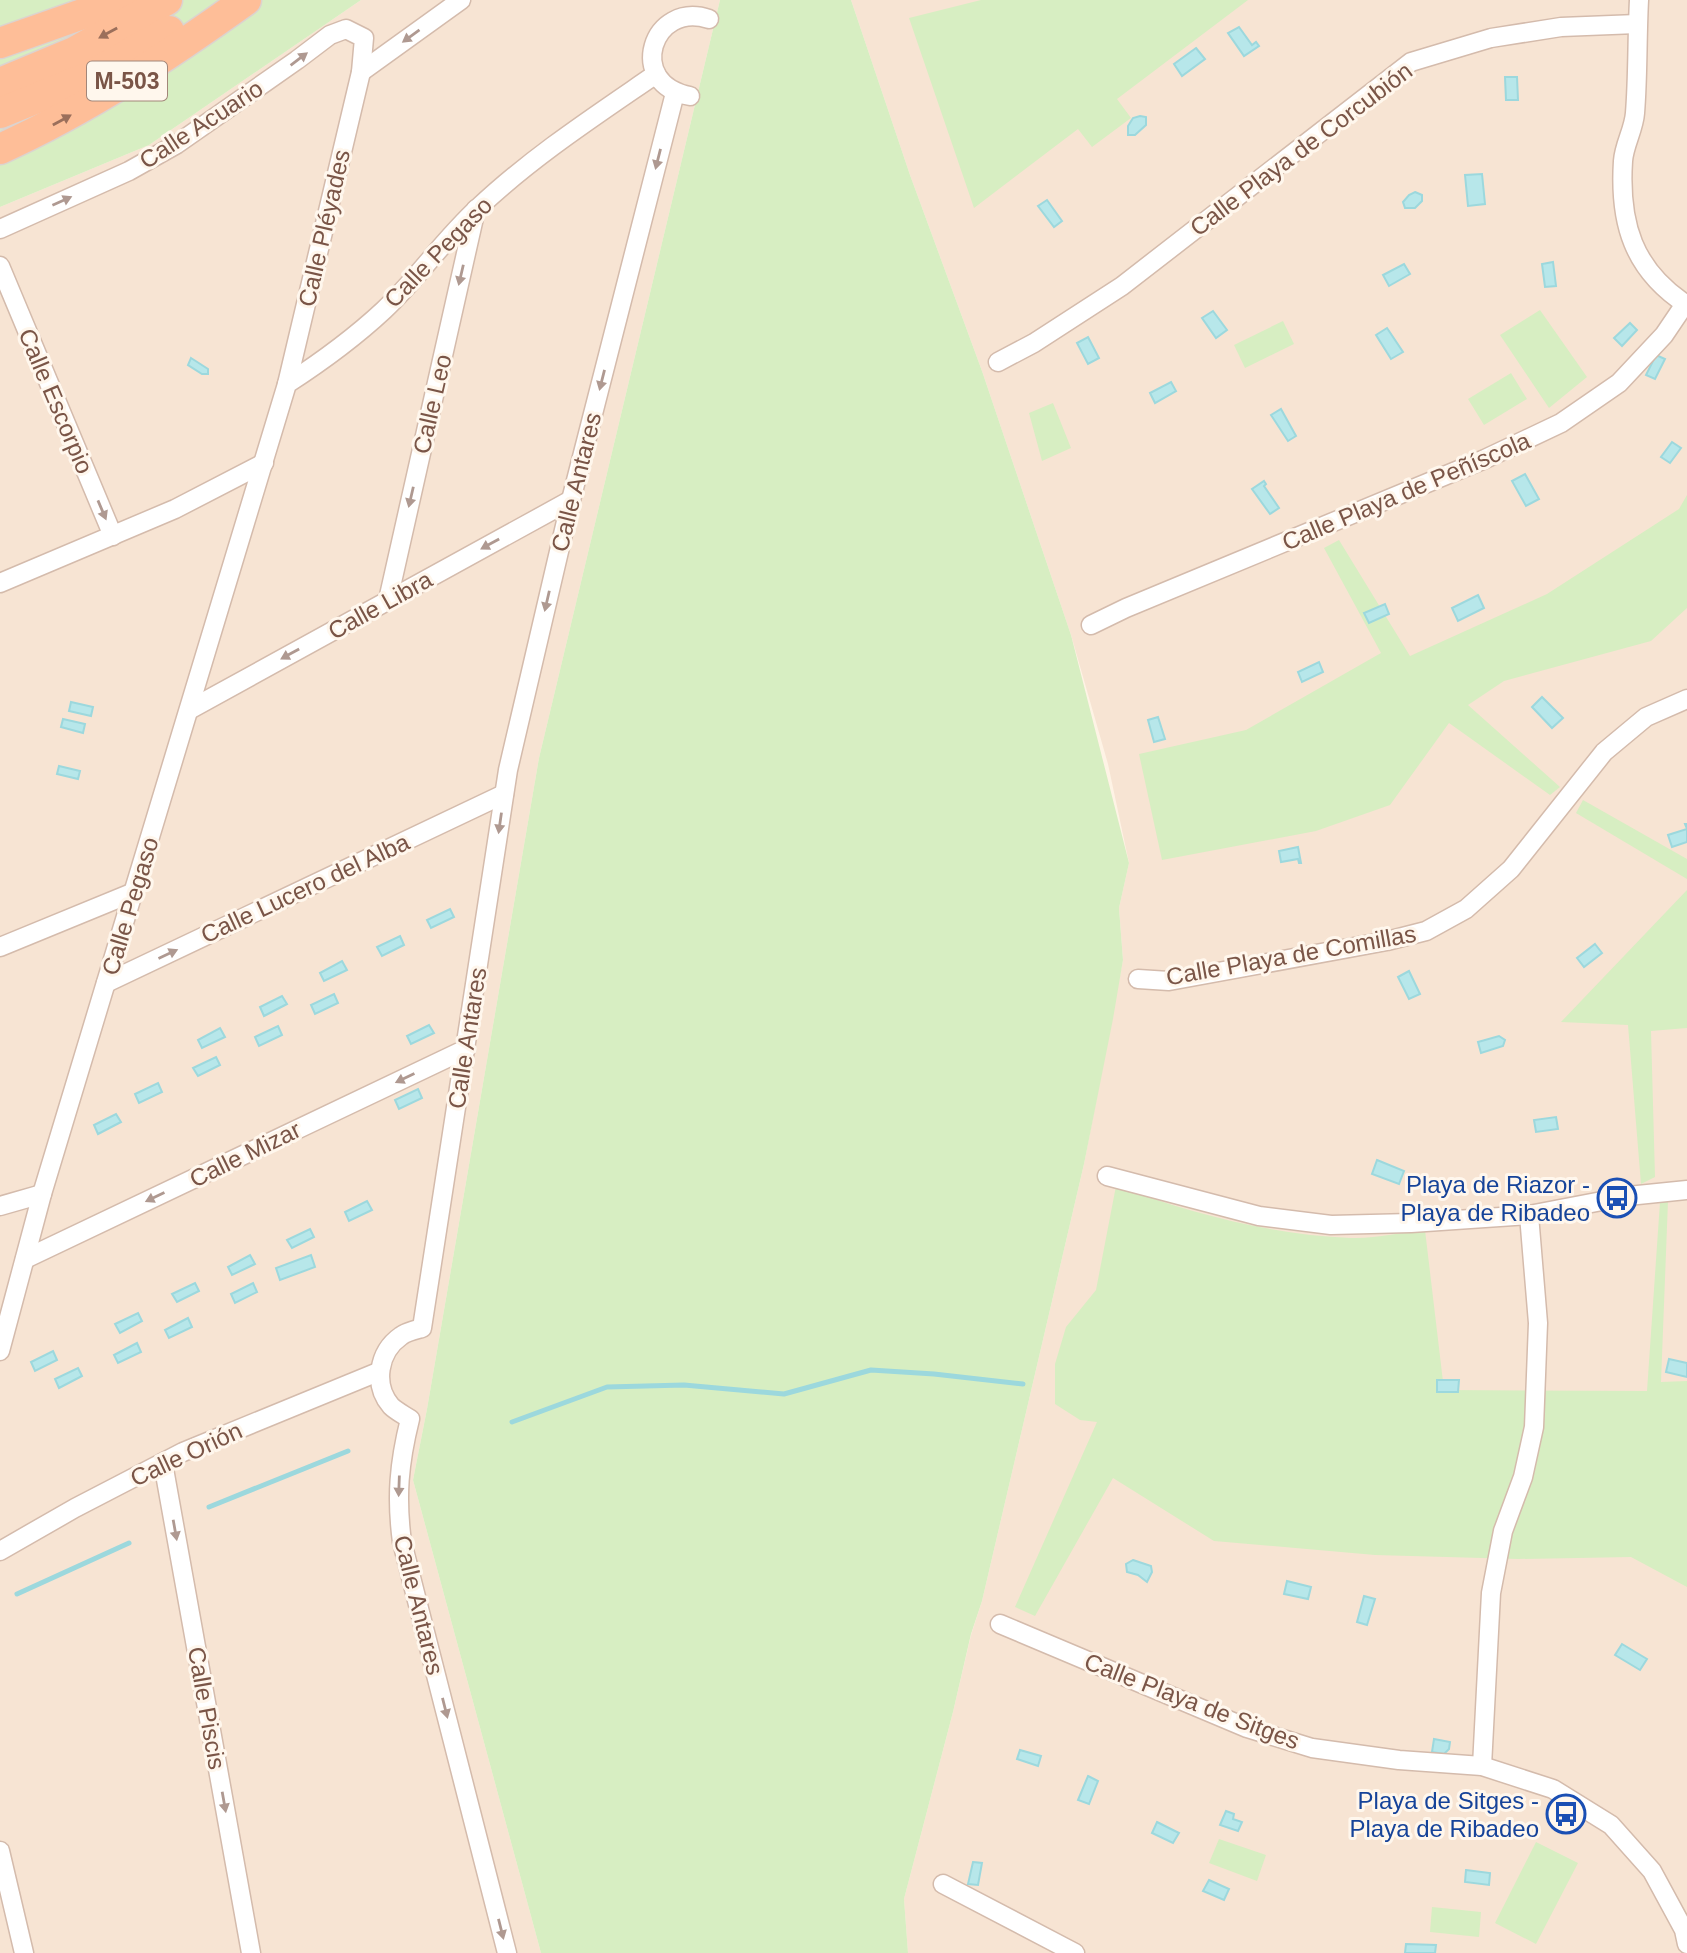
<svg xmlns="http://www.w3.org/2000/svg" width="1687" height="1953" viewBox="0 0 1687 1953" font-family="Arial,sans-serif">
	<style>
		.residential { fill: #f7e4d3 }
		.green { fill: #d7eec2 }
		.water { fill: #b7e7ea; stroke: #9cd8dd; stroke-width: 2 }
		.lines { fill: none; stroke-linecap: round; stroke-linejoin: round }
		.stream { stroke: #9cd8dd; stroke-width: 5 }
		.minor-casing { stroke: #d4bbac; stroke-width: 21 }
		.trunk-casing { stroke: #dcd3cf; stroke-width: 33 }
		.minor { stroke: #fff; stroke-width: 18 }
		.trunk { stroke: #febe98; stroke-width: 30 }
		.oneway { fill: #9b6f5b }
		.oneway2 { fill: #af9991 }
		.labels { text-anchor: middle; dominant-baseline: central; stroke-width: 6; stroke-linejoin: round; paint-order: stroke }
		.shield { fill: #fff7ed; stroke: #a28679; stroke-width: 2 }
		.shield-label { font-size: 23px; font-weight: bold; fill: #7a5547 }
		.street-label { font-size: 24px; fill: #7a5547; stroke: #fff7ed }
		.transit-label { font-size: 24px; fill: #164399; stroke: #fff7ed; text-anchor: end }
	</style>
	<rect width="100%" height="100%" fill="#fef3e5"/>
	<g class="residential">
		<polygon points="361,0 720,0 539,758 427,1409 413,1480 541,1953 0,1953 0,207 149,145"/>
		<polygon points="851,0 1687,0 1687,1953 908,1953 904,1899 953,1712 971,1635 982,1601 1084,1164 1123,960 1119,908 1129,863 1108,764 1071,635 982,371 910,175"/>
	</g>
	<g class="green">
		<polygon points="0,0 361,0 149,145 0,207"/>
		<polygon points="720,0 851,0 910,175 982,371 1071,635 1129,863 1119,908 1123,960 1113,1019 1084,1164 982,1601 971,1634 953,1712 904,1899 908,1953 541,1953 413,1480 427,1409 539,758"/>
		<polygon points="981,0 1248,0 1117,99 1131,118 1092,147 1078,129 974,208 909,18"/>
		<polygon points="1540,310 1587,377 1549,408 1500,335"/>
		<polygon points="1283,321 1294,344 1245,368 1234,345"/>
		<polygon points="1511,373 1527,399 1484,425 1468,399"/>
		<polygon points="1053,403 1071,448 1042,461 1029,413"/>
		<polygon points="1687,495 1687,608 1651,641 1504,681 1468,705 1560,787 1550,795 1449,723 1390,805 1316,831 1162,860 1139,754 1246,730 1381,653 1324,548 1339,540 1410,656 1547,594 1679,509"/>
		<polygon points="1583,800 1687,859 1687,879 1576,813"/>
		<polygon points="1687,890 1687,1028 1651,1031 1655,1177 1641,1184 1628,1025 1561,1022"/>
		<path d="M1116,1186C1191,1213 1271,1235 1351,1238C1375,1239 1401,1232 1425,1230L1444,1390L1647,1391L1660,1202L1668,1201L1661,1382L1687,1381V1587L1631,1557L1518,1559L1375,1555L1214,1541L1113,1478L1035,1616L1015,1607L1097,1422L1080,1420L1055,1404V1364L1066,1327L1096,1290Z"/>
		<polygon points="1219,1839 1266,1855 1257,1881 1209,1863"/>
		<polygon points="1536,1842 1578,1863 1536,1944 1495,1923"/>
		<polygon points="1432,1907 1481,1912 1479,1937 1430,1932"/>
	</g>
	<g class="water">
		<polygon points="1239,27 1252,45 1256,42 1259,46 1244,56 1228,33"/>
		<polygon points="1196,48 1205,59 1182,76 1174,64"/>
		<polygon points="1505,77 1517,77 1518,100 1506,100"/>
		<polygon points="1140,116 1146,117 1146,125 1135,135 1128,135 1128,126 1133,118"/>
		<polygon points="1482,174 1485,204 1468,206 1465,175"/>
		<polygon points="1415,192 1422,195 1422,201 1415,208 1405,208 1403,202 1409,195"/>
		<polygon points="1047,200 1062,221 1054,227 1038,206"/>
		<polygon points="1553,262 1556,286 1545,287 1542,264"/>
		<polygon points="1404,264 1410,274 1389,286 1383,275"/>
		<polygon points="1213,311 1227,330 1216,338 1202,318"/>
		<polygon points="1630,323 1637,330 1622,346 1614,338"/>
		<polygon points="1387,328 1403,352 1391,359 1376,335"/>
		<polygon points="1088,337 1099,358 1088,364 1077,343"/>
		<polygon points="1656,355 1665,359 1655,379 1646,375"/>
		<polygon points="191,358 208,369 208,374 202,374 188,365"/>
		<polygon points="1171,382 1176,391 1155,403 1150,393"/>
		<polygon points="1281,409 1296,436 1288,441 1271,415"/>
		<polygon points="1672,442 1681,448 1670,463 1661,457"/>
		<polygon points="1525,474 1539,499 1526,506 1512,481"/>
		<polygon points="1264,481 1266,484 1264,486 1279,508 1270,514 1252,489"/>
		<polygon points="1478,595 1484,608 1458,621 1452,608"/>
		<polygon points="1385,604 1389,614 1369,623 1364,613"/>
		<polygon points="1319,662 1323,672 1302,682 1298,672"/>
		<polygon points="1542,697 1563,718 1552,728 1532,707"/>
		<polygon points="71,702 93,707 91,716 69,711"/>
		<polygon points="1158,717 1165,739 1154,742 1148,720"/>
		<polygon points="63,719 85,724 83,733 61,727"/>
		<polygon points="59,766 80,771 78,779 57,774"/>
		<polygon points="1685,824 1687,824 1687,842 1672,847 1668,835 1687,829"/>
		<polygon points="1298,847 1301,863 1299,863 1298,859 1281,862 1279,851"/>
		<polygon points="450,909 454,917 431,928 427,920"/>
		<polygon points="400,936 404,945 382,956 377,947"/>
		<polygon points="1595,944 1602,953 1584,967 1577,958"/>
		<polygon points="342,961 347,970 324,981 320,973"/>
		<polygon points="1409,971 1420,994 1409,999 1398,977"/>
		<polygon points="334,994 338,1003 315,1014 311,1005"/>
		<polygon points="282,996 287,1004 264,1016 260,1007"/>
		<polygon points="429,1025 434,1033 411,1044 407,1036"/>
		<polygon points="278,1026 282,1035 259,1046 255,1037"/>
		<polygon points="220,1028 225,1037 202,1048 198,1040"/>
		<polygon points="1499,1036 1505,1040 1503,1046 1481,1053 1478,1042"/>
		<polygon points="216,1057 220,1065 198,1076 193,1068"/>
		<polygon points="158,1083 162,1092 139,1103 135,1094"/>
		<polygon points="418,1089 422,1098 399,1109 395,1100"/>
		<polygon points="116,1114 121,1122 98,1134 94,1125"/>
		<polygon points="1556,1117 1558,1129 1536,1132 1534,1120"/>
		<polygon points="1377,1160 1404,1171 1399,1184 1372,1174"/>
		<polygon points="367,1201 372,1210 349,1221 345,1212"/>
		<polygon points="310,1229 314,1237 292,1248 287,1240"/>
		<polygon points="250,1255 255,1264 232,1275 228,1267"/>
		<polygon points="311,1255 315,1267 280,1280 276,1268"/>
		<polygon points="195,1283 199,1291 177,1302 172,1294"/>
		<polygon points="253,1283 257,1292 235,1303 231,1294"/>
		<polygon points="138,1313 142,1321 120,1333 115,1324"/>
		<polygon points="188,1318 192,1327 169,1338 165,1330"/>
		<polygon points="137,1343 141,1352 118,1363 114,1355"/>
		<polygon points="53,1351 57,1360 35,1371 31,1362"/>
		<polygon points="1669,1359 1687,1363 1687,1377 1666,1372"/>
		<polygon points="78,1368 82,1376 59,1388 55,1379"/>
		<polygon points="1437,1380 1459,1380 1458,1392 1437,1392"/>
		<polygon points="1133,1560 1151,1566 1152,1572 1147,1582 1138,1575 1127,1572 1126,1564"/>
		<polygon points="1287,1581 1311,1587 1308,1599 1284,1594"/>
		<polygon points="1364,1596 1375,1599 1367,1625 1357,1622"/>
		<polygon points="1622,1644 1647,1659 1640,1670 1615,1655"/>
		<polygon points="1434,1739 1450,1742 1449,1749 1444,1754 1432,1752"/>
		<polygon points="1020,1750 1041,1756 1038,1766 1017,1759"/>
		<polygon points="1088,1776 1098,1781 1089,1804 1078,1800"/>
		<polygon points="1226,1811 1234,1814 1233,1819 1242,1822 1238,1831 1220,1825"/>
		<polygon points="1157,1822 1179,1833 1173,1843 1152,1833"/>
		<polygon points="973,1862 982,1863 978,1885 968,1884"/>
		<polygon points="1466,1870 1490,1873 1489,1885 1465,1882"/>
		<polygon points="1209,1880 1229,1889 1224,1900 1203,1891"/>
		<polygon points="1406,1944 1436,1945 1435,1953 1405,1953"/>
	</g>
	<g class="lines">
		<g class="stream">
			<polyline points="512,1422 607,1387 684,1385 784,1394 871,1370 934,1374 1023,1384"/>
			<polyline points="209,1507 348,1451"/>
			<polyline points="17,1594 129,1543"/>
		</g>
		<defs>
			<g id="minor">
				<path d="M1639,0C1637,38 1638,76 1635,113C1634,129 1624,145 1623,161C1619,223 1633,270 1687,305"/>
				<polyline points="361,72 461,0"/>
				<path d="M690,96C625,84 652,0 709,19"/>
				<polyline points="0,229 129,171 177,144 297,60 330,35 346,29 364,38 361,72 287,384"/>
				<polyline points="0,266 113,536"/>
				<polyline points="998,362 1034,343 1122,286 1411,62 1491,38 1561,27 1637,24"/>
				<polyline points="0,583 175,509 264,463"/>
				<polyline points="388,600 476,209"/>
				<polyline points="1091,625 1126,608 1485,459 1561,423 1619,383 1664,335 1685,304"/>
				<polyline points="189,710 571,500"/>
				<polyline points="0,947 134,892"/>
				<polyline points="1138,979 1169,981 1387,941 1426,931 1466,909 1511,869 1604,752 1646,717 1687,699"/>
				<polyline points="106,983 504,794"/>
				<polyline points="1107,1176 1259,1216 1331,1225 1411,1223 1529,1215 1628,1196 1687,1190"/>
				<polyline points="0,1206 42,1194"/>
				<polyline points="25,1259 466,1049"/>
				<path d="M0,1351L42,1194L287,384C321,362 354,338 384,310C418,278 444,239 478,208C532,157 595,116 656,74"/>
				<polyline points="163,1463 251,1953"/>
				<polyline points="0,1551 75,1508 183,1452 378,1372"/>
				<polyline points="1000,1624 1247,1728 1312,1748 1399,1760 1482,1766 1553,1789 1611,1825 1652,1871 1684,1930 1687,1944"/>
				<polyline points="1482,1766 1491,1593 1503,1531 1523,1477 1534,1427 1538,1323 1529,1215"/>
				<polyline points="0,1851 24,1953"/>
				<polyline points="943,1884 1075,1953"/>
				<path d="M507,1953L402,1542C396,1497 399,1463 410,1419C404,1415 396,1411 391,1406C373,1385 378,1352 401,1336C406,1332 415,1330 422,1328L508,770L571,500L675,93"/>
			</g>
			<g id="trunk">
				<polyline points="0,43 122,0"/>
				<polyline points="0,83 74,52 167,0"/>
				<polyline points="0,113 86,78 169,31"/>
				<path d="M0,149C88,109 168,56 246,0"/>
			</g>
		</defs>
		<use href="#minor" class="minor-casing"/>
		<use href="#trunk" class="trunk-casing"/>
		<use href="#minor" class="minor"/>
		<use href="#trunk" class="trunk"/>
	</g>
	<defs><path id="oneway-solid" d="M-6-.8H1V-3.2L6.5 0L1 3.2V.8H-6Z" transform="scale(1.75)"/></defs>
	<g class="oneway">
		<use href="#oneway-solid" transform="translate(108 33) rotate(151)"/>
		<use href="#oneway-solid" transform="translate(62 120) rotate(-29)"/>
	</g>
	<g class="oneway2">
		<use href="#oneway-solid" transform="translate(411 36) rotate(144)"/>
		<use href="#oneway-solid" transform="translate(299 59) rotate(-37)"/>
		<use href="#oneway-solid" transform="translate(658 159) rotate(104)"/>
		<use href="#oneway-solid" transform="translate(62 201) rotate(-24)"/>
		<use href="#oneway-solid" transform="translate(461 275) rotate(103)"/>
		<use href="#oneway-solid" transform="translate(602 380) rotate(104)"/>
		<use href="#oneway-solid" transform="translate(411 497) rotate(103)"/>
		<use href="#oneway-solid" transform="translate(102 510) rotate(67)"/>
		<use href="#oneway-solid" transform="translate(490 544) rotate(151)"/>
		<use href="#oneway-solid" transform="translate(547 601) rotate(103)"/>
		<use href="#oneway-solid" transform="translate(290 654) rotate(151)"/>
		<use href="#oneway-solid" transform="translate(500 823) rotate(98)"/>
		<use href="#oneway-solid" transform="translate(168 954) rotate(-25)"/>
		<use href="#oneway-solid" transform="translate(405 1078) rotate(154)"/>
		<use href="#oneway-solid" transform="translate(155 1197) rotate(154)"/>
		<use href="#oneway-solid" transform="translate(399 1486) rotate(92)"/>
		<use href="#oneway-solid" transform="translate(175 1530) rotate(80)"/>
		<use href="#oneway-solid" transform="translate(445 1708) rotate(76)"/>
		<use href="#oneway-solid" transform="translate(224 1802) rotate(80)"/>
		<use href="#oneway-solid" transform="translate(501 1929) rotate(76)"/>
	</g>
	<defs>
		<symbol id="bus-ring" viewBox="-11 -11 22 22"><circle r="9.5" fill="#fff7ed" stroke="#1a4fb4" stroke-width="1.5"/><path d="M-5-6H5V4H4V6H2V4H-2V6H-4V4H-5ZM-3.5-4V0h7V-4ZM-3.5 1.2v1.5H-2V1.2ZM2 1.2v1.5H3.5V1.2Z" fill="#1a4fb4"/></symbol>
	</defs>
	<g fill-rule="evenodd">
		<use href="#bus-ring" x="1595" y="1176" width="44" height="44"/>
		<use href="#bus-ring" x="1544" y="1792" width="44" height="44"/>
	</g>
	<g class="labels">
		<rect class="shield" x="87" y="61.5" width="80" height="39" rx="5"/>
		<g class="shield-label">
			<text x="127" y="81">M-503</text>
		</g>
		<g class="street-label">
			<text transform="translate(201 124) rotate(-33)">Calle Acuario</text>
			<text transform="translate(1301 149) rotate(-37)">Calle Playa de Corcubión</text>
			<text transform="translate(324 228) rotate(-77)">Calle Pléyades</text>
			<text transform="translate(438 252) rotate(-46)">Calle Pegaso</text>
			<text transform="translate(56 401) rotate(67)">Calle Escorpio</text>
			<text transform="translate(432 404) rotate(-77)">Calle Leo</text>
			<text transform="translate(576 482) rotate(-76)">Calle Antares</text>
			<text transform="translate(1406 491) rotate(-23)">Calle Playa de Peñíscola</text>
			<text transform="translate(380 605) rotate(-29)">Calle Libra</text>
			<text transform="translate(305 888) rotate(-25)">Calle Lucero del Alba</text>
			<text transform="translate(130 906) rotate(-73)">Calle Pegaso</text>
			<text transform="translate(1291 955) rotate(-10)">Calle Playa de Comillas</text>
			<text transform="translate(467 1038) rotate(-81)">Calle Antares</text>
			<text transform="translate(245 1154) rotate(-26)">Calle Mizar</text>
			<text transform="translate(186 1454) rotate(-25)">Calle Orión</text>
			<text transform="translate(419 1605) rotate(76)">Calle Antares</text>
			<text transform="translate(1192 1701) rotate(21)">Calle Playa de Sitges</text>
			<text transform="translate(207 1708) rotate(80)">Calle Piscis</text>
		</g>
		<g class="transit-label">
			<text x="1590" y="1184">Playa de Riazor -<tspan x="1590" dy="28">Playa de Ribadeo</tspan></text>
			<text x="1539" y="1800">Playa de Sitges -<tspan x="1539" dy="28">Playa de Ribadeo</tspan></text>
		</g>
	</g>
</svg>
